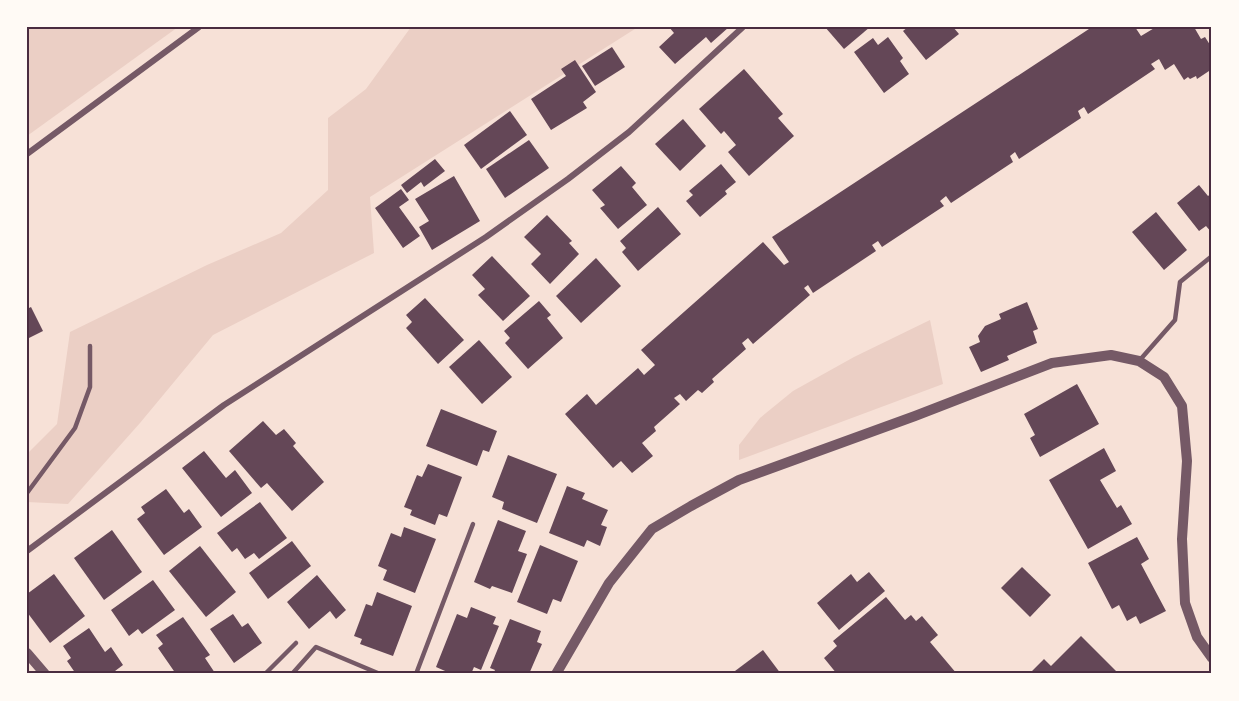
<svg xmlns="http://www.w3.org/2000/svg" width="1239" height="701" viewBox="0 0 1239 701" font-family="'PT Sans',sans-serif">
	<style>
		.green { fill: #ebcfc5 }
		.building { fill: #644757 }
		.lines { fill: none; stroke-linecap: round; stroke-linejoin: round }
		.service { stroke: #755966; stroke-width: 4.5 }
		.minor { stroke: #755966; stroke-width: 6 }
		.tertiary { stroke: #755966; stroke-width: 10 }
		.neatline { fill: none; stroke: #4a2c40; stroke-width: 2 }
	</style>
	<rect width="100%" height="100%" fill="#f7e1d7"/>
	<g class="green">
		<polygon points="27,27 178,27 27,136"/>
		<polygon points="411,27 638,27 370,197 374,253 213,335 140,423 68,504 27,502 27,454 57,424 70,332 207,265 281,233 328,190 328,118 366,89"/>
		<polygon points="930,320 943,384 739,460 739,445 760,418 793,391 854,357"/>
	</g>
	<g class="building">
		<polygon points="669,27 729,27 711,43 706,37 675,64 659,47 674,33"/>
		<polygon points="825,27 870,27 844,49"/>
		<polygon points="908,27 953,27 959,34 926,60 903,31"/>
		<polygon points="1092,27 1135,27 1141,36 1156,27 1194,27 1201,39 1205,37 1212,48 1212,69 1197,79 1196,76 1190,79 1188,77 1184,80 1174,64 1165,70 1159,59 1151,64 1155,69 1088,114 1084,107 1078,111 1081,118 1019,159 1015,152 1010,156 1013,162 951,203 946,196 940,201 944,206 882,247 878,241 872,245 876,251 813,293 808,285 804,288 810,295 753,344 748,338 742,343 746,349 712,379 714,382 702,393 698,390 686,401 680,394 674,398 680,404 654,427 656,431 642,443 653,456 632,473 621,461 613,468 565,414 587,394 596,405 638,368 644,375 655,365 641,350 763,242 784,265 789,262 772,237"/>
		<polygon points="888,37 903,58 900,61 909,74 884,93 854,52 873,38 878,45"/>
		<polygon points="612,47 625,67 595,86 582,66"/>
		<polygon points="575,60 596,92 583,102 587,108 551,130 531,99 566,76 561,69"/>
		<polygon points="744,69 783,114 778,118 794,136 749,176 728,152 736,145 724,131 721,134 699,109"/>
		<polygon points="510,111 527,135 481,169 464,145"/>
		<polygon points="683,119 706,146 680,171 655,144"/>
		<polygon points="529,140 549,168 505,198 486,169"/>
		<polygon points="435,159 445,171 424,187 421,182 407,193 401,185"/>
		<polygon points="721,164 736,182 725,191 727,194 700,217 686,201 693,195 689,191"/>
		<polygon points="621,166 636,183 632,187 647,205 618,229 600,208 605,205 592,190"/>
		<polygon points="454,176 480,221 432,250 419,227 429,221 415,199"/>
		<polygon points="1199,185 1208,196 1212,193 1212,233 1206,226 1199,231 1177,203"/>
		<polygon points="401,189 409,200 399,207 420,236 403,248 375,208"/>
		<polygon points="658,207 681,234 638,271 622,252 626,248 620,241"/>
		<polygon points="1156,212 1187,250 1164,270 1132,232"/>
		<polygon points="547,215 572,241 569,243 579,254 550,284 531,264 541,254 524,237"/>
		<polygon points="492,256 530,296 503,321 478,295 485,289 472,275"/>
		<polygon points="596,258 621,286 581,323 556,296"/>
		<polygon points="425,298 464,340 438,364 406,328 412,322 406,315"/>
		<polygon points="539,301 551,315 547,318 563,338 528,369 505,343 510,338 504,331"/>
		<polygon points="1027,302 1038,329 1033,331 1037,343 1007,356 1009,360 981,372 969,347 980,342 978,336 985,326 1001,319 999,314"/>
		<polygon points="31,307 43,331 27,339 27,309"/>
		<polygon points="479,340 512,377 482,404 449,367"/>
		<polygon points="1077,384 1099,424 1040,457 1030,438 1035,435 1024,414"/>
		<polygon points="441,409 497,431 489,452 483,450 477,466 426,446"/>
		<polygon points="263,421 276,435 284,429 296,443 293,446 324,482 292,511 267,483 261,488 229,451"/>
		<polygon points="1104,448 1116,471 1100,480 1117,508 1121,505 1132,524 1088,549 1049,480"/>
		<polygon points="204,451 226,478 235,470 252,493 221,517 182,468"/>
		<polygon points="508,455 557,474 537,523 502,509 504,502 492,497"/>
		<polygon points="428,464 462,477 447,517 439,514 435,525 410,515 412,510 404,507 417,475 422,477"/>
		<polygon points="567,486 585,493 582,499 608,510 601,525 607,527 600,546 587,540 584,547 549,533"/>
		<polygon points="166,489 184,513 189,509 202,527 164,555 137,519 145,513 141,507"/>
		<polygon points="260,502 287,538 259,559 254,553 245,559 237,548 232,552 217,533"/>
		<polygon points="498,520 526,531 518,551 527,554 512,593 492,586 490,589 474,582"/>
		<polygon points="404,527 436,539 415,593 383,580 387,570 378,566 391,533 401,537"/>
		<polygon points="112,530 142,572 104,600 74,558"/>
		<polygon points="1137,537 1149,559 1141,564 1166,611 1140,624 1136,616 1127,621 1119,605 1112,609 1088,563"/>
		<polygon points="292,541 311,566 268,599 249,573"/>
		<polygon points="540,545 578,561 561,602 553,599 547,614 517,602"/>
		<polygon points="200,546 236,592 206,617 169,571"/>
		<polygon points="1022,567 1051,595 1030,617 1001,588"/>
		<polygon points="869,572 885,591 839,630 817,603 851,574 857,582"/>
		<polygon points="54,574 85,616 50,643 27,612 27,594"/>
		<polygon points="317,575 346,610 336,619 330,611 309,629 287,602"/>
		<polygon points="153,580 175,610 142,634 138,629 129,636 111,610"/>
		<polygon points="377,592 412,606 393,656 360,644 362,639 354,636 366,604 372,606"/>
		<polygon points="886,597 905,620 911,615 916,621 922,616 938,635 930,642 957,674 837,674 824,658 837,646 833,641"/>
		<polygon points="471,607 496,617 493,624 499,626 481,670 474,667 471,674 452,674 436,667 457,614 467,618"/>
		<polygon points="233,614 242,627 248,623 262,643 234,663 210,629"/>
		<polygon points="183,617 210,655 205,658 215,673 213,674 176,674 158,648 163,644 156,635"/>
		<polygon points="510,619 541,631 537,642 542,644 529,674 493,674 495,670 490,668"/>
		<polygon points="89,628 105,652 111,647 123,665 111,674 76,674 67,661 71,658 63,646"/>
		<polygon points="1081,636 1119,674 1034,674 1032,671 1044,659 1051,666"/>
		<polygon points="763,650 781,674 731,674"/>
	</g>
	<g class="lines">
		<g class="service">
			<polyline points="1139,361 1175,320 1180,282 1212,256"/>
			<polyline points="27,493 75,428 90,387 90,346"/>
			<polyline points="265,674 296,643"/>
			<polyline points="292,674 316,647 380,674"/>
			<polyline points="416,674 473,524"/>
		</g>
		<g class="minor">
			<polyline points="27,154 199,27"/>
			<polyline points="27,551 224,405 486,237 568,179 629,132 743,27"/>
		</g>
		<g class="tertiary">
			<polyline points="27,653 45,674"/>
			<polyline points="556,674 609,583 652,529 691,506 739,480 915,416 1052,363 1111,355 1139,361 1164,377 1182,406 1187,461 1182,539 1185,603 1197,637 1212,658"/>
		</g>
	</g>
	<rect width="1239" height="701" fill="none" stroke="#fffaf5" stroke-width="57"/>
	<rect x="28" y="28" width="1182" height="644" class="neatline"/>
</svg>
